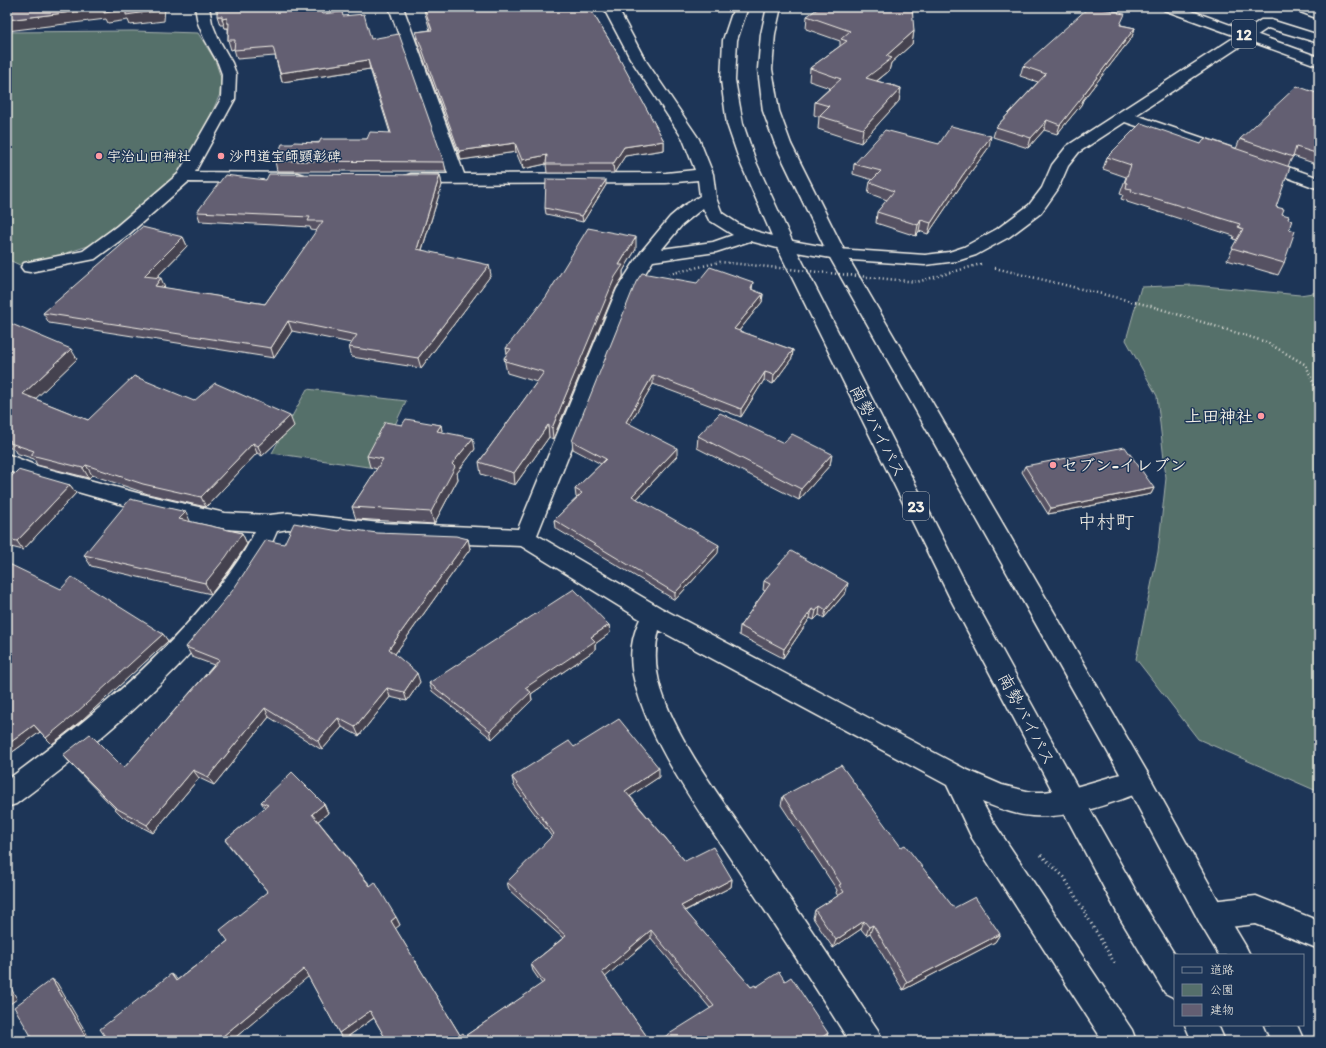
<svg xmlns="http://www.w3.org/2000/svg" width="1326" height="1048" viewBox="0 0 1326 1048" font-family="Itim,'Klee One',sans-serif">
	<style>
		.green { fill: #556f6b; stroke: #a4b0aa }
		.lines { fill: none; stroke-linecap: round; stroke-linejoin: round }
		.minor-casing { stroke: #f4f1e8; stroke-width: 3 }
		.major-casing { stroke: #f4f1e8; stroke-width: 3 }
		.highway-casing { stroke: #f4f1e8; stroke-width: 3 }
		.path-far1 { stroke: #f4f1e8; stroke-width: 2.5; stroke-dasharray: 1 3; stroke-linecap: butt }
		.path { stroke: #f4f1e8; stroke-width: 3; stroke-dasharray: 1 3.5; stroke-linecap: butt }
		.minor { fill: #1d3557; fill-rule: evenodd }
		.major { fill: #1d3557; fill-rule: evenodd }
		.highway { fill: #1d3557; fill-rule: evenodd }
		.path-bridge { stroke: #f4f1e8; stroke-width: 2.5; stroke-dasharray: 1 3; stroke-linecap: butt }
		.wall { fill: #555162; stroke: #f4f1e8 }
		.shaded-wall { fill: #454250; stroke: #f4f1e8 }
		.building { fill: #635e72; stroke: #f4f1e8 }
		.poi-dot { fill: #ff9aa2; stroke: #1d3557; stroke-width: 1.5 }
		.labels { text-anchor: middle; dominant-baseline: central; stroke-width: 3; stroke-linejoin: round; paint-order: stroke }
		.far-poi-label { font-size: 14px; font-weight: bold; fill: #f4f1e8; stroke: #1d3557; text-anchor: start }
		.shield { fill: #1d3557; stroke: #b4b9bc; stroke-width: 1 }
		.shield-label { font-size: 16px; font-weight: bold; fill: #f4f1e8 }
		.poi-label { font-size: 17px; font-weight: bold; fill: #f4f1e8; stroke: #1d3557; text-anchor: end }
		.street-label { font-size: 17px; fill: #f4f1e8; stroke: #1d3557 }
		.quarter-label { font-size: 19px; fill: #f4f1e8; stroke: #1d3557 }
	</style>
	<rect width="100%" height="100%" fill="#1d3557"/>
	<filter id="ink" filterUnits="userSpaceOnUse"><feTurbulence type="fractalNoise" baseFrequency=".025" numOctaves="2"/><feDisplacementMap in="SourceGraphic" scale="8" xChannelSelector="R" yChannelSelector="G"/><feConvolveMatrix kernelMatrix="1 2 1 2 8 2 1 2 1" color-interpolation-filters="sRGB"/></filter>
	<g filter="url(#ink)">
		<g class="green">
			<polygon points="133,31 198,33 215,60 221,78 220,94 201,137 179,176 91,245 24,267 7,259 7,32"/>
			<polygon points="1193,285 1300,295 1319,292 1319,792 1198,739 1136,659 1158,552 1166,478 1157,396 1126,340 1141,287"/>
			<polygon points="307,389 406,401 375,468 272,453"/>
		</g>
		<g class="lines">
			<defs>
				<g id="minor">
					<polygon points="195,7 209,7 212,23 218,38 232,63 236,74 235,99 195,172 297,173 303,175 305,178 303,181 297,183 188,182 129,234 95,259 30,272 24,271 21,267 24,263 83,251 117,226 178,174 221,99 222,74 218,63 204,38 198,23"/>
					<path d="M389,7H403L464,174L666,173L695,170L683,139L630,58L603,7H617L644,58L699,139L713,174L716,198L722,213L740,225L755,231L787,240L837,249L925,255L949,252L964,247L997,229L1029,205L1042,188L1052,165L1067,146L1261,20H1271L1319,35V43L1268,28L1136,115L1235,149L1237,152L1235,155L1229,157L1223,155L1125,122L1079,152L1068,166L1058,189L1041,213L1009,237L976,255L957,261L925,265L837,259L785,250L750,241L716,252L653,261L635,289L537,535L661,608L965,769L1002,785L1031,792H1044L1072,788L1138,769L1147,772L1151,781L1147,790C1112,803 1071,819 1032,816C1015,815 998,808 982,802L992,820L1132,1030L1136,1041H1103L972,838L947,785L659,630C654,650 655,669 661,689C677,739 715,790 745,833C785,891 825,949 863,1008L878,1030L882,1041H849C811,980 772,921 732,861C696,806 647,740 633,675C629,656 632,636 640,619L521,546L380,541L288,529L277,531C264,563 242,592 220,619C161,691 90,749 16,804L7,807V780C79,727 148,672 205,603C224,581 243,557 255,531L225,529L141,510L25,477L7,470V454L37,466L141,494L225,513L269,515L288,513L380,523L518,529L617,289L641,252L670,217L683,206L700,196L698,180L666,183L411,184L405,182L403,179L405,176L411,174H448ZM703,208L709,220L733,235L713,242L662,249L682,225Z"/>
					<polygon points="1293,7 1311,7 1319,10 1319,19 1295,10"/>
					<polygon points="1260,157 1319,178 1319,189 1254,165 1252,162 1254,159"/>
					<polygon points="1256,896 1319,921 1319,949 1256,924 1211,929 1201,925 1197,915 1201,905 1211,901"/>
				</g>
				<polygon id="major" points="1162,7 1181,7 1319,57 1319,66 1164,10"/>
				<g id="highway">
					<polygon points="734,7 748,7 737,40 735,80 743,124 756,162 794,245 970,592 1080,792 1141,900 1175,955 1175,998 1165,993 1121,920 950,598 776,245 740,162 727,124 721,80 723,40"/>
					<polygon points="767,7 781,7 775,34 772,69 779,111 791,144 846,254 1147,772 1221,905 1245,945 1250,955 1219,955 1201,925 1129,790 828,254 775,144 763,111 758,69 761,34"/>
					<polygon points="1185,1025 1218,1025 1225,1041 1192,1041"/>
					<polygon points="1264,1025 1297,1025 1304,1041 1271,1041"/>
				</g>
			</defs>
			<use href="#minor" class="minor-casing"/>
			<use href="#major" class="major-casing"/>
			<use href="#highway" class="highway-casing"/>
			<polyline class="path-far1" points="995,268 1151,306 1266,342 1306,365 1319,397"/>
			<g class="path">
				<polyline points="1041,855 1064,877 1115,964"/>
				<polyline points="1156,1035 1159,1041"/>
			</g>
			<use href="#minor" class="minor"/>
			<use href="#major" class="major"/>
			<use href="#highway" class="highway"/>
			<polyline class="path-bridge" points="669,274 720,262 917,282 981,264"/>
		</g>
		<g class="wall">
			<polygon points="423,7 589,7 619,56 619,59 664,141 664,150 625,156 614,173 547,173 546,164 523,169 516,152 461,160 417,41 416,32 430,30"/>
			<polygon points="1118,13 1121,25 1135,28 1132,37 1083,100 1081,105 1057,134 1044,130 1028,148 993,137 996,127 1038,82 1020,76 1023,66"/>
			<polygon points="322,14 343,16 371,39 444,162 446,171 277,171 275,161 293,144 367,139 390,133 370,69 282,82 275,56 237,59 234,49 231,50 228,40 228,28 225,28 224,25 220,25 217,16"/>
			<polygon points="807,16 914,31 912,44 891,63 889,71 877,81 901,88 899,101 861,143 818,129 819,117 814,115 815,102 830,88 809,81 810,68 840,46 840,41 806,29"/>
			<polygon points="1319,94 1319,165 1293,156 1288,166 1276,207 1282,214 1288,219 1289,229 1284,263 1278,275 1227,260 1237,240 1233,239 1234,236 1127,202 1127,201 1121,199 1123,195 1120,194 1126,177 1103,169 1107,157 1201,144 1236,149 1240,139"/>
			<polygon points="939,144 989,147 960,187 928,234 919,231 916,236 876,223 877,212 887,200 868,193 870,182 873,180 853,174 854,164"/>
			<polygon points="440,175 442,185 422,250 491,275 421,368 352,357 349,347 351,343 292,331 274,358 49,323 43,313 183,237 187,246 156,278 165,288 265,304 317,231 311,230 310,227 200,221 197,212 266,180"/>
			<polygon points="606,185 583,222 546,214 545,208"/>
			<polygon points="636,249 623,271 623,277 616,288 553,439 549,437 515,485 481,474 479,462 537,382 507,373 504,358 507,354 506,348"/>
			<polygon points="753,282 752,290 763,294 762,302 739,331 793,350 792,358 773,384 764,380 741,417 653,384 629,424 677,456 637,499 718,553 675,600 555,528 554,520 577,498 576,497 575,489 601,464 573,449 572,441 697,283"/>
			<polygon points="7,322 77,359 35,399 88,420 194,401 294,426 262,456 257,453 206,507 148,494 92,475 89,478 37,465 34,459 16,453 14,449 7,447"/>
			<polygon points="402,425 441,425 442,432 475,449 457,473 458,479 434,524 356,519 352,507 377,469 370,467 367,456"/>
			<polygon points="698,436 784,443 832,454 830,465 799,500 697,448"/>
			<polygon points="1025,466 1154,488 1151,494 1048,514 1022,472"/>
			<polygon points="7,481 70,485 76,493 23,550 7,546"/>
			<polygon points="190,522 242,533 247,544 231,568 211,594 91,566 84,555"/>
			<polygon points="339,531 468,539 470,549 395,654 420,682 407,701 390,697 359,736 342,727 322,750 269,717 214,785 199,778 153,833 123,817 71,764 63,755 124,768 214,665 192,657 186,647 284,544"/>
			<polygon points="764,581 846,592 824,618 819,615 814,620 810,618 783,658 739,635 740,626 765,591 763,590"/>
			<polygon points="61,589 163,634 168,641 81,721 52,744 40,732 7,756"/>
			<polygon points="609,625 610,633 595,644 595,650 531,694 532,700 492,739 432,691 429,683"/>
			<polygon points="574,747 659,777 630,796 685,861 732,879 731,887 685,911 751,987 785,981 828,1033 826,1039 710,1008 651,938 605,977 650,1041 387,1041 374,1018 343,1040 308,976 231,1041 171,974 177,980 228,941 268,892 231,848 225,840 265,808 261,802 324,804 328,813 318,821 396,917 400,925 395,928 460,1035 465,1036 542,984 533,971 531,964 563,938 509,890 507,882 552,837 514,786 512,777"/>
			<polygon points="783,796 901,847 954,908 1000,934 995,942 903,990 870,933 866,935 861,929 833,948 813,918 815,910 838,896 836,893 837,890 781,805"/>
		</g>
		<g class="shaded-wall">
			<polygon points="165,7 164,21 130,25 128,20 108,23 106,19 7,31 7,20 104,8"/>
			<polygon points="620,7 638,7 620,9"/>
			<polygon points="227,18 232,32 230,32 228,28 225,28 222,19"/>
			<polygon points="1135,28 1132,37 1083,100 1081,105 1057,134 1060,125"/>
			<polygon points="914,31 912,44 891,63 889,71 864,91 866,78 886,56"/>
			<polygon points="368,60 370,69 282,82 280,73"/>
			<polygon points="901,88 899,101 861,143 863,129"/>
			<polygon points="1047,120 1044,130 1028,148 1031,138"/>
			<polygon points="991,136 989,147 960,187 928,234 931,223 962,176"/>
			<polygon points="664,141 664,150 625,156 614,173 613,164 624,147"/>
			<polygon points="515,143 516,152 461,160 459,151"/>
			<polygon points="547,155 546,164 523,169 522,160"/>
			<polygon points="440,175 442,185 419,259 417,249"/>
			<polygon points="606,180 606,185 583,222 582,216"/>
			<polygon points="921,220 919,231 916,236 918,225"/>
			<polygon points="183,237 187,246 148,286 144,276"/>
			<polygon points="636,237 636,249 623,271 623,277 616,288 553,439 552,428 619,265"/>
			<polygon points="489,265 491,275 421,368 418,358"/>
			<polygon points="161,278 165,288 155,286"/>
			<polygon points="763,294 762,302 734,337 734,329"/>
			<polygon points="288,321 292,331 274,358 271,348"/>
			<polygon points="71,349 77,359 29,405 23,394"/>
			<polygon points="793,350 792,358 773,384 774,375"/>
			<polygon points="765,372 764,380 741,417 741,409"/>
			<polygon points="653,375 653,384 626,430 626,422"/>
			<polygon points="290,416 294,426 262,456 258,446"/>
			<polygon points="441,425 443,437 437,431"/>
			<polygon points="548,425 549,437 515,485 514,473"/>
			<polygon points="473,438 475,449 457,473 458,479 434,524 431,512 452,464"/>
			<polygon points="253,443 257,453 206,507 201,497"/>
			<polygon points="677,448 677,456 632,504 632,496"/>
			<polygon points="832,454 830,465 799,500 801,489"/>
			<polygon points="86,465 92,475 89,478 83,468"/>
			<polygon points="70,485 76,493 23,550 17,541"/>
			<polygon points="1154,488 1151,494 1048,514 1051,508"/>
			<polygon points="186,512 191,523 179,519"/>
			<polygon points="242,533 247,544 231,568 211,594 205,583"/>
			<polygon points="468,539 470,549 392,658 389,649"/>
			<polygon points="719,545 718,553 675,600 675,593"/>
			<polygon points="848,583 846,592 824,618 826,610"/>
			<polygon points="820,606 819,615 814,620 816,611"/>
			<polygon points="812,609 810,618 783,658 784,649"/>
			<polygon points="609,625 610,633 595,644 595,650 531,694 532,700 492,739 490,731 525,688 591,637"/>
			<polygon points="163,634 168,641 81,721 52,744 46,738"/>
			<polygon points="417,673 420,682 407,701 404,692"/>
			<polygon points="387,688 390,697 359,736 355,727"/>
			<polygon points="265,708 269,717 214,785 208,777"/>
			<polygon points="338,718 342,727 322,750 318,741"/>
			<polygon points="34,725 40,732 7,756 7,745"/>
			<polygon points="659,768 659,777 626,799 625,791"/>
			<polygon points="193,770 199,778 153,833 147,825"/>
			<polygon points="324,804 328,813 317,822 312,814"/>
			<polygon points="732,879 731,887 680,913 681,906"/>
			<polygon points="396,917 400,925 395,929 391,921"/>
			<polygon points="864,921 861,929 833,948 836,940"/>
			<polygon points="873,925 870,933 866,935 869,927"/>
			<polygon points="651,930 651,938 603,979 602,972"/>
			<polygon points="1000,934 995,942 903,990 907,982"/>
			<polygon points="304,969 309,976 231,1041 217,1041"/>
			<polygon points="171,974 178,980 176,981"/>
			<polygon points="52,979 57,983 91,1041 88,1041"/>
			<polygon points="7,981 17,999 7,1006"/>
			<polygon points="370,1011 375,1017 343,1040 339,1033"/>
			<polygon points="828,1033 826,1039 823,1041 817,1041"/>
		</g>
		<g class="building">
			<polygon points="7,7 161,7 161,10 126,15 126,10 104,13 104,8 7,20"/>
			<polygon points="217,7 317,7 322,14 342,12 343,16 364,14 371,39 399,34 444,162 275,161 282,144 293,144 294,142 319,143 321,139 367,139 370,132 391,133 368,60 280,73 273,47 234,50 235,40 228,40 229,23 227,23 227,18 222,19 222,16 217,16"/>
			<polygon points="424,7 589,7 619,56 618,56 664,141 624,147 613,164 546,164 547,155 522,160 515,143 459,151 416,32 432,30"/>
			<polygon points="820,7 912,7 914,31 886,56 892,58 866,78 901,88 863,129 819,116 829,106 815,102 841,79 810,68 847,41 841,39 850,31 807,16"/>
			<polygon points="1089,7 1094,7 1119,12 1118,13 1125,14 1120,25 1135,28 1083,95 1084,95 1060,125 1047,120 1031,138 996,127 1046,74 1023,66"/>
			<polygon points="1297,86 1319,94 1319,154 1296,147 1293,157 1240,139"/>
			<polygon points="1141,123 1201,144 1205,138 1290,167 1276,207 1284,209 1282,214 1289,216 1288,219 1292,220 1289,229 1295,231 1284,263 1232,248 1243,229 1238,227 1240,224 1131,191 1132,189 1126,188 1127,183 1125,182 1131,165 1107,157"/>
			<polygon points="951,126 991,136 962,176 931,223 921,220 918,225 877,212 894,191 870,182 881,171 854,164 885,130 939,144"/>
			<polygon points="269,174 440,175 417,249 489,265 418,358 349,347 357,335 288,321 271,348 43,313 142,227 183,237 144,276 161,278 155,286 265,304 323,221 308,221 310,217 197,212 225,175 266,180"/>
			<polygon points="546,179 606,180 582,216 545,208"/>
			<polygon points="588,228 636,237 619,265 623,265 615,277 552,428 548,425 514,473 479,462 544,372 505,361 507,359 504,358 511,349 506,348 546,297"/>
			<polygon points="710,267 753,282 751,289 763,294 734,329 793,350 774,375 765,372 741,409 653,375 626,422 677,448 632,496 719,545 675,593 554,520 582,493 575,489 606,459 572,441 636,282 642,273 697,283"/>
			<polygon points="7,322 71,349 23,394 88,420 134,376 194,401 215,383 290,416 258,446 253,443 201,497 143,484 86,465 83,468 31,455 34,451 10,443 11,441 7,439"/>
			<polygon points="720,413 784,443 792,434 832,454 801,489 698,436"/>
			<polygon points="406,419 441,425 437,431 473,438 452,464 455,467 431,512 352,507 383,459 367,456 385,422 402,425"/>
			<polygon points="1125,447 1154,488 1051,508 1025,466"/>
			<polygon points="18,470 70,485 17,541 7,539 7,481"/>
			<polygon points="130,499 186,512 179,519 242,533 226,557 205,583 84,555"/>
			<polygon points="294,523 339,531 341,528 377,533 456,536 468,539 389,649 417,673 404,692 387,688 355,727 338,718 318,741 265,708 208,777 193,770 147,825 116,808 63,755 90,734 124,768 219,660 186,647 233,590 266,540 284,544"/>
			<polygon points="791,551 848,583 826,610 820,606 816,611 812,609 784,649 740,626 770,584 764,581"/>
			<polygon points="7,563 61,589 72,577 163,634 75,714 46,738 34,725 7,745"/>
			<polygon points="574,589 609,625 591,637 595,641 525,688 531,692 490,731 429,683"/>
			<polygon points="619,719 659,768 625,791 685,861 713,847 732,879 681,906 751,987 755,985 756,987 779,972 785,981 791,977 828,1033 817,1041 658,1041 714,1006 651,930 602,972 650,1041 387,1041 370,1011 339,1033 304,969 217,1041 108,1041 100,1029 171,974 176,981 228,941 220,930 268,892 225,840 268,805 261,802 292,772 324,804 312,814 370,886 375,882 396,917 391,921 460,1035 463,1033 465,1036 544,982 531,964 566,936 507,882 554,834 512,777 569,741 574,747"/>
			<polygon points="841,765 901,847 905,845 954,908 975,897 1000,934 907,982 873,925 869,927 864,921 836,940 815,910 844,892 839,885 841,884 783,796"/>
			<polygon points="52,979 88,1041 34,1041 14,1007"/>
		</g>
	</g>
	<g class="poi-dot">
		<circle cx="99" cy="156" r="4"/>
		<circle cx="221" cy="156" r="4"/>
		<circle cx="1261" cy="416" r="4"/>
		<circle cx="1053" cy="465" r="4"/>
	</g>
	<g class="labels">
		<g class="far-poi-label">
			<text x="107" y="156">宇治山田神社</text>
			<text x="229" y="156">沙門道宝師顕彰碑</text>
		</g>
		<g class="shield">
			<rect x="1232" y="20" width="24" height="28" rx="3"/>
			<rect x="903" y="492" width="26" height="28" rx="3"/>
		</g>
		<g class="shield-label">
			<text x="1244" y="34">12</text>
			<text x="916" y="506">23</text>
		</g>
		<g class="poi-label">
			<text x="1253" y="416">上田神社</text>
			<text x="1061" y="465" text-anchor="start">セブン-イレブン</text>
		</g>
		<g class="street-label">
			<text transform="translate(878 431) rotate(63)">南勢バイパス</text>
			<text transform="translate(1027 719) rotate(62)">南勢バイパス</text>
		</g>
		<g class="quarter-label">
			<text x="1106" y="521">中村町</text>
		</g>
	</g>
	<rect width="1326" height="1048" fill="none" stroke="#1d3557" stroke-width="24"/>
	<rect x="12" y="12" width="1302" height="1024" fill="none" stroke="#f4f1e8" stroke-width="1.5" filter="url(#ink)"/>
	<rect x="1174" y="954" width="130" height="72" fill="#1d3557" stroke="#738091"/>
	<rect x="1182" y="967" width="20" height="6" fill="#1d3557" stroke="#738091"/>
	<text x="1210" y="974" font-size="12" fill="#f4f1e8">道路</text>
	<rect x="1182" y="984" width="20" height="12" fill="#556f6b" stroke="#738091"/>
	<text x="1210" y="994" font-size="12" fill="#f4f1e8">公園</text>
	<rect x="1182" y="1004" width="20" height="12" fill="#635e72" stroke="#738091"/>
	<text x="1210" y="1014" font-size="12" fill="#f4f1e8">建物</text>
</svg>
